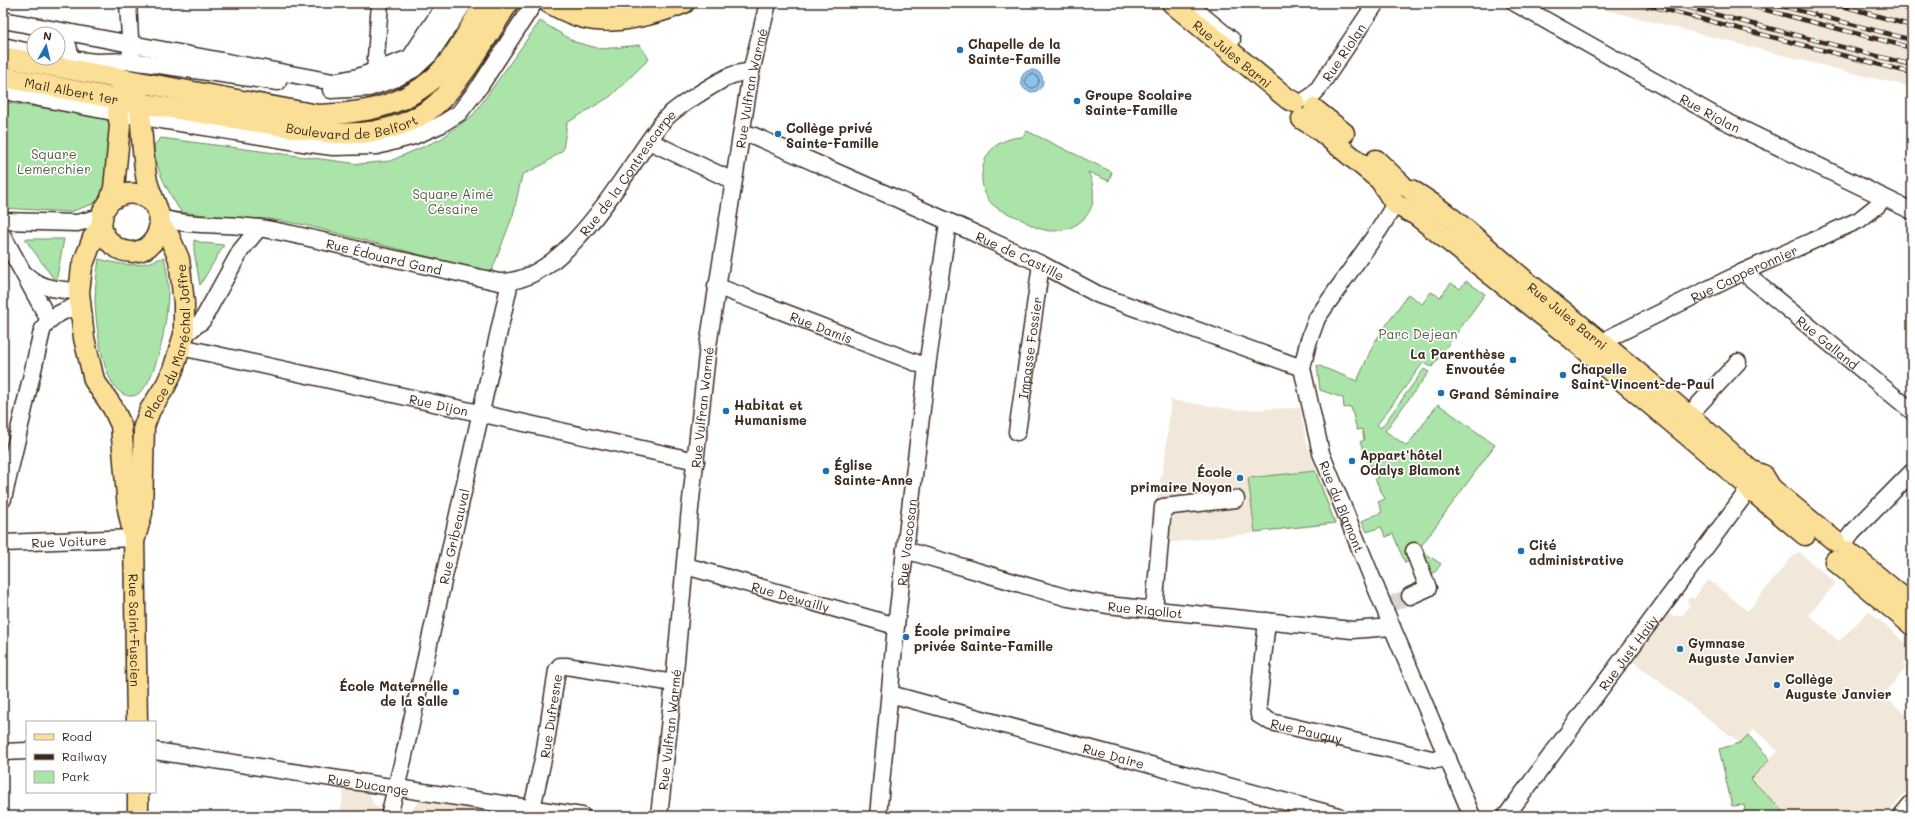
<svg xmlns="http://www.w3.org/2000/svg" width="1915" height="819" viewBox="0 0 1915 819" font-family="Mali,sans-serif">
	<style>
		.built { fill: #f1e8da }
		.green { fill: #abe4a9; stroke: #738764 }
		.water { fill: #8dc2eb; stroke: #6c8599 }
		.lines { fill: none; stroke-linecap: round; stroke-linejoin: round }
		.shore { stroke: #5c6770; stroke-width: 1 }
		.minor-tunnel { stroke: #d8d4d2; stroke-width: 16; stroke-dasharray: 16 8; stroke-linecap: butt }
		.minor-casing { stroke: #3b2a1e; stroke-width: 19 }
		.major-casing { stroke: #3b2a1e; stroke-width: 23 }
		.minor { stroke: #fff; stroke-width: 16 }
		.major { stroke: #fbdf96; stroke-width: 20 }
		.rail-casing { stroke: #3b2a1e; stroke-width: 4.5 }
		.rail { stroke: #fff; stroke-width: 3; stroke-dasharray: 9; stroke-linecap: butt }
		.poi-dot { fill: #1f6fb2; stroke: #fff; stroke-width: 1.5 }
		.labels { text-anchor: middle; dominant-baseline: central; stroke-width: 3.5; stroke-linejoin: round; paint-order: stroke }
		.poi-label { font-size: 13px; font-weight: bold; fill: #3b2a1e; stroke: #fff; text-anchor: start }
		.street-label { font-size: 13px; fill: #3b2a1e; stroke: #fff }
		.park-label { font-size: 13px; fill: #575841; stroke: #fff }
	</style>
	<rect width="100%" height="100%" fill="#fff"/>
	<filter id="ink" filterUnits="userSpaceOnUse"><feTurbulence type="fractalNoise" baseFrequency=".025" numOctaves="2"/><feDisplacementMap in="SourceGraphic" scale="8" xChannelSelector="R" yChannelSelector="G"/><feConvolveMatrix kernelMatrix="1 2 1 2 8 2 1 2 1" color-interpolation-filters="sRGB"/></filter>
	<g filter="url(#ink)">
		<g class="built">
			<polygon points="1579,3 1912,3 1912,87 1860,75"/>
			<polygon points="1171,400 1237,410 1300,408 1307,444 1337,524 1165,543 1157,498 1165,457"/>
			<polygon points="1799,552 1836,583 1809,615 1839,641 1869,611 1912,648 1912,653 1902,665 1906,668 1883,695 1912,720 1912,785 1885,816 1788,816 1750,779 1778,751 1754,729 1740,743 1631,660 1666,611 1674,617 1677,615 1681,617 1690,605 1687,602 1688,599 1690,597 1694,599 1702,586 1709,580 1748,611 1790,559"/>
			<polygon points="344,789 369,793 374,804 380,809 401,814 412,809 420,801 478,810 477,816 340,816"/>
		</g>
		<g class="green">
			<path d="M540,21L575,42L601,49L640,45L649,59L611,96L567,123L563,150L544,164L522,175L513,215L491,273L305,225L269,219L229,218L181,212C169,193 154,168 154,145L161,138L359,164L390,161L441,139L474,114Z"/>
			<path d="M3,102C39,108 75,112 110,117L113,138L105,194L93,204L70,212L3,208Z"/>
			<path d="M1027,131L1112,172L1109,181L1088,172C1093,181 1094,191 1093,201C1089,224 1062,236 1041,229C1033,227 1026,222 1019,218C1010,214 999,211 992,204C980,191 979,171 987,156C994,143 1010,137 1023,137Z"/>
			<polygon points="25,239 64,239 56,282"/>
			<polygon points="194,240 203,243 224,245 200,285 194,251"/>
			<path d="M164,257C168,273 169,291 167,308C166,326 154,395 132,396C102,398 96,322 95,301C95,287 97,273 99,259C126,266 138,268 164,257Z"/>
			<polygon points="1466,281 1485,294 1432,367 1423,363 1377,425 1381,428 1424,369 1429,372 1385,431 1407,446 1438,404 1495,445 1419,549 1441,564 1435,572 1430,575 1411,560 1405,563 1393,534 1386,537 1381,527 1367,532 1362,521 1382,512 1378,502 1385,499 1375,479 1378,477 1374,469 1372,470 1360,442 1364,440 1362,429 1357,430 1351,407 1344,408 1343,398 1320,390 1317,365 1357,381 1374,343 1408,294 1422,304 1431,292 1440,297 1451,283 1460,289"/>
			<polygon points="1315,471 1335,523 1255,532 1248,478"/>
			<polygon points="1748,735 1770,759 1751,779 1788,816 1746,816 1744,805 1732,806 1719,749 1740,743"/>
		</g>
		<circle class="water" cx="1032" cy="81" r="11"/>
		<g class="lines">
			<circle class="shore" cx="1032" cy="81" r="7"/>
			<polyline class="minor-tunnel" points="1391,604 1410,596"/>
			<defs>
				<g id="minor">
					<polyline points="128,3 131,55"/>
					<polyline points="1187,3 1232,40"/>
					<path id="s1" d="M1515,3L1723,120L1912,211"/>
					<polyline points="3,20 333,82 358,77 410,58 446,3"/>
					<path d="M54,30C69,39 74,53 65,69"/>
					<polyline points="3,46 34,53"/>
					<polyline points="59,58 96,62 131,61 278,82"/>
					<polyline points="375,71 380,3"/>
					<polyline points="331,90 369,88 395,79 414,69 430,54 464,3"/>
					<polyline points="3,91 118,113 303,143 333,147 377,146 414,136 440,125 459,113 480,86 534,3"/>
					<path id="s2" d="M1307,99L1311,97L1318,89L1376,3"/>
					<path id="s3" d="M742,135H752L961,227L1041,264L1099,295L1302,368"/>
					<polyline points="649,141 733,181"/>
					<path id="s4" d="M1395,204L1379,230L1317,318L1308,343L1302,368L1321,453L1392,627L1472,816"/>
					<path id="s5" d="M160,218C192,227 226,223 259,228C299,234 339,245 378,255C418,264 459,273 499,282C568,284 626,167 665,119C673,109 717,82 730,76C737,73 744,72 751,72"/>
					<polyline points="3,221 77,223 101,217"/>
					<polyline points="3,236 49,320"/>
					<path id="s6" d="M1743,272L1912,411"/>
					<path d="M26,275C44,291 57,288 79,292"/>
					<path id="s7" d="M716,286L927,367"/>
					<polyline points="184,335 202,321 241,250 259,228"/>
					<path id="s8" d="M1602,344L1611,337L1743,272L1859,220L1878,205L1882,197"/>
					<path id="s9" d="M181,347L696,461"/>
					<polyline points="1689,415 1738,362"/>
					<path id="s10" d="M1017,432L1041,264"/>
					<path d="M3,499L42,331C48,315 66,311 80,304"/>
					<path id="s11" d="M3,543L134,538"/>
					<polyline points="1844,544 1852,533 1912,472"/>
					<path id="s12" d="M905,550L1068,598L1107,605L1352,630L1392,627"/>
					<path id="s13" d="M686,566L896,626"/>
					<polyline points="1410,596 1428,588 1414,551"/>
					<polyline points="1154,610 1163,507 1236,499"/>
					<path id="s14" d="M1267,621L1258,705L1259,715L1271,722L1436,760L1448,758"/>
					<path id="s15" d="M890,694L1338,816"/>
					<path id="s16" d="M155,751L582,816"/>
					<polyline points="3,752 27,751"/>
					<path id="s17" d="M532,808L544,755L557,670L560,666H566L674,683"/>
					<path id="s18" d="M390,812L403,760L510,282"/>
					<path id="s19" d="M659,816L674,683L689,518L708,346L751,72L768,3"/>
					<path id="s20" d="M878,816L896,626L927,367L948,223"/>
					<path id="s21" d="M1506,816L1746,493L1748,488"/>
					<polyline points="1901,816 1912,803"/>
				</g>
				<g id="major">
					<path d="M549,3C560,9 571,15 584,18C612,26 657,14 684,3"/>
					<polyline points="584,3 613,15"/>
					<path id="s22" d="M1172,3L1288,99L1295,102"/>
					<path d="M3,57L318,115C360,113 400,108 433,79C453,62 471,26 485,3"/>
					<path id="s23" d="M3,77L140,103L315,131C353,137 396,133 429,110C457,90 489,33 508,3"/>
					<path id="s24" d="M124,80L118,113L120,126L114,188L110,201L103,211L101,227L93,238L82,267L79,292L84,338L94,380L113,408L121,425L128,509L134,538L137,722"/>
					<polyline points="1314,109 1344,133"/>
					<polyline points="1302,119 1318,129 1380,180 1395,204 1416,215 1571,338 1747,485"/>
					<polyline points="1376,160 1402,185"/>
					<path id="s25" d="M1411,190C1455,216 1492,254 1532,286C1606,346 1680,406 1750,470L1759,474"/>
					<path d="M110,201C125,190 141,191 154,204"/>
					<path d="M101,227C111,259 152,261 159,228C163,214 150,195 147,181C141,150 142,120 138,90"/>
					<path d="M1767,482L1765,490L1759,494L1751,492C1742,482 1751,470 1763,475L1771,488L1835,541"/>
					<polyline points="1756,494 1805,535"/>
					<path id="s26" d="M135,538L142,513L144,426L150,410L166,385L173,370L184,335V303L179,259L169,236L160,226"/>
					<polyline points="1847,551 1912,605"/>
					<polyline points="1835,561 1912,625"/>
					<polyline points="138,792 138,816"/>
				</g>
			</defs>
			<use href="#minor" class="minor-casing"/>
			<use href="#major" class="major-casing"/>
			<use href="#minor" class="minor"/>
			<use href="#major" class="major"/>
			<defs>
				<g id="rail">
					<polyline points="1639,3 1912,73"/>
					<polyline points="1671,3 1912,65"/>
					<polyline points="1739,3 1912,48"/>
					<polyline points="1770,3 1912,40"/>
					<polyline points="1833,3 1912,26"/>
					<polyline points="1891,3 1912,10"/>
				</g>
			</defs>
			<use href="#rail" class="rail-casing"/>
			<use href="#rail" class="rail"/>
		</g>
	</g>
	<g class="poi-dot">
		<circle cx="960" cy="50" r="4"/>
		<circle cx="1077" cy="101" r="4"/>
		<circle cx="778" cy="134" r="4"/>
		<circle cx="1513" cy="360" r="4"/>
		<circle cx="1563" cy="375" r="4"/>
		<circle cx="1441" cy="393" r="4"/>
		<circle cx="726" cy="411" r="4"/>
		<circle cx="1352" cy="461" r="4"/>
		<circle cx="826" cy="471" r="4"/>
		<circle cx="1240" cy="478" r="4"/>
		<circle cx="1521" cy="551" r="4"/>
		<circle cx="906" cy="637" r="4"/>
		<circle cx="1680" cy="649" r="4"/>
		<circle cx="1777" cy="685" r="4"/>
		<circle cx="456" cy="692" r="4"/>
	</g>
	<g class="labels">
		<g class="poi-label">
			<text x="968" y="43">Chapelle de la<tspan x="968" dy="15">Sainte-Famille</tspan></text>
			<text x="1085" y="94">Groupe Scolaire<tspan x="1085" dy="15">Sainte-Famille</tspan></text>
			<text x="786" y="127">Collège privé<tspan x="786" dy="15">Sainte-Famille</tspan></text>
			<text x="1505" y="353" text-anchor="end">La Parenthèse<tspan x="1505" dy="15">Envoutée</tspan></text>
			<text x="1571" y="368">Chapelle<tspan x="1571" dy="15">Saint-Vincent-de-Paul</tspan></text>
			<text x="1449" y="393">Grand Séminaire</text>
			<text x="734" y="404">Habitat et<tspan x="734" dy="15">Humanisme</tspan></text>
			<text x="1360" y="454">Appart'hôtel<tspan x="1360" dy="15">Odalys Blamont</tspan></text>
			<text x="834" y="464">Église<tspan x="834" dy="15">Sainte-Anne</tspan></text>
			<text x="1232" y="471" text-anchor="end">École<tspan x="1232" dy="15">primaire Noyon</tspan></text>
			<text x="1529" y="544">Cité<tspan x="1529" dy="15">administrative</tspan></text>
			<text x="914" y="630">École primaire<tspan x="914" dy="15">privée Sainte-Famille</tspan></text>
			<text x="1688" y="642">Gymnase<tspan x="1688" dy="15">Auguste Janvier</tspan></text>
			<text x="1785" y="678">Collège<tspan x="1785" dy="15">Auguste Janvier</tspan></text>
			<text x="448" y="685" text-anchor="end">École Maternelle<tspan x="448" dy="15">de la Salle</tspan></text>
		</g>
		<g class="street-label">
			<text stroke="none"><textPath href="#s2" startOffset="60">Rue Riolan</textPath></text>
			<text stroke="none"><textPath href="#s22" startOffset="79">Rue Jules Barni</textPath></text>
			<text stroke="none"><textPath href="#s19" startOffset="734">Rue Vulfran Warmé</textPath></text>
			<text stroke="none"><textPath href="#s23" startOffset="70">Mail Albert 1er</textPath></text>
			<text stroke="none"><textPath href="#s1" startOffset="224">Rue Riolan</textPath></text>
			<text stroke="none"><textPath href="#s23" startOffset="354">Boulevard de Belfort</textPath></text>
			<text stroke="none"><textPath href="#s5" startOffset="521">Rue de la Contrescarpe</textPath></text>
			<text stroke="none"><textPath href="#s5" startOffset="228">Rue Édouard Gand</textPath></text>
			<text stroke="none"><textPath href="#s3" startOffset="304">Rue de Castille</textPath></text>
			<text stroke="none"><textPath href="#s8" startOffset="159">Rue Capperonnier</textPath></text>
			<text stroke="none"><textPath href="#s25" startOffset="201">Rue Jules Barni</textPath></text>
			<text stroke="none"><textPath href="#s7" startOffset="113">Rue Damis</textPath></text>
			<text stroke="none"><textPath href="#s26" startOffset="203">Place du Maréchal Joffre</textPath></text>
			<text stroke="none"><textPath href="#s6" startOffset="110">Rue Galland</textPath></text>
			<text stroke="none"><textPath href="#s10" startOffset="85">Impasse Fossier</textPath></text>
			<text stroke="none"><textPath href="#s9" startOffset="264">Rue Dijon</textPath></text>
			<text stroke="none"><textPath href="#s19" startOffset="411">Rue Vulfran Warmé</textPath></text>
			<text stroke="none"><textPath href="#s4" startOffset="335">Rue du Blamont</textPath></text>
			<text stroke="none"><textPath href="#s18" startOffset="283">Rue Gribeauval</textPath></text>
			<text stroke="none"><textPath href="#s11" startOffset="66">Rue Voiture</textPath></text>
			<text stroke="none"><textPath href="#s20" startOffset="275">Rue Vascosan</textPath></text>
			<text stroke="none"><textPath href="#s13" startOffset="109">Rue Dewailly</textPath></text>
			<text stroke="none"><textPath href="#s12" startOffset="248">Rue Rigollot</textPath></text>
			<text stroke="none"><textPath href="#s24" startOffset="569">Rue Saint-Fuscien</textPath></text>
			<text stroke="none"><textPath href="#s21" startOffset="204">Rue Just Haüy</textPath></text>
			<text stroke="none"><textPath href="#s17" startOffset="94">Rue Dufresne</textPath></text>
			<text stroke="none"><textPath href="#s14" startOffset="145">Rue Pauquy</textPath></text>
			<text stroke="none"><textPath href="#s19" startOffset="87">Rue Vulfran Warmé</textPath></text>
			<text stroke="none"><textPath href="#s15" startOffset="232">Rue Daire</textPath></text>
			<text stroke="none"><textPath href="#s16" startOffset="216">Rue Ducange</textPath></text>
		</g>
		<g class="park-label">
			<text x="54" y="153">Square<tspan x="54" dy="15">Lemerchier</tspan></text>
			<text x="453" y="193">Square Aimé<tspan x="453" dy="15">Césaire</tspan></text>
			<text x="1418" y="333">Parc Dejean</text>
		</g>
	</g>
	<rect width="1915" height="819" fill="none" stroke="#fff" stroke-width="16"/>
	<rect x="8" y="8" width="1899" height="803" fill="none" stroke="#3b2a1e" stroke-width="1.5" filter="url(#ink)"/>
	<rect x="26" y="721" width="130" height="72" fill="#ffffff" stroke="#b1aaa5"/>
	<rect x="34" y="734" width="20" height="6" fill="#fbdf96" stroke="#b1aaa5"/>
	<text x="62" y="741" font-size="12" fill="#3b2a1e">Road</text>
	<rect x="34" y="754" width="20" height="6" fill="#3b2a1e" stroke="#b1aaa5"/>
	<text x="62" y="761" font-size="12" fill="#3b2a1e">Railway</text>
	<rect x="34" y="771" width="20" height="12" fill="#abe4a9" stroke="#b1aaa5"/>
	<text x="62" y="781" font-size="12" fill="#3b2a1e">Park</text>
	<g transform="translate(46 46) rotate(8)"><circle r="19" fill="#ffffff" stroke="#b1aaa5"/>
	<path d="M0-3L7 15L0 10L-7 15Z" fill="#1f6fb2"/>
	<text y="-6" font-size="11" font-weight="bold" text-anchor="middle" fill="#3b2a1e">N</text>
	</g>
</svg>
